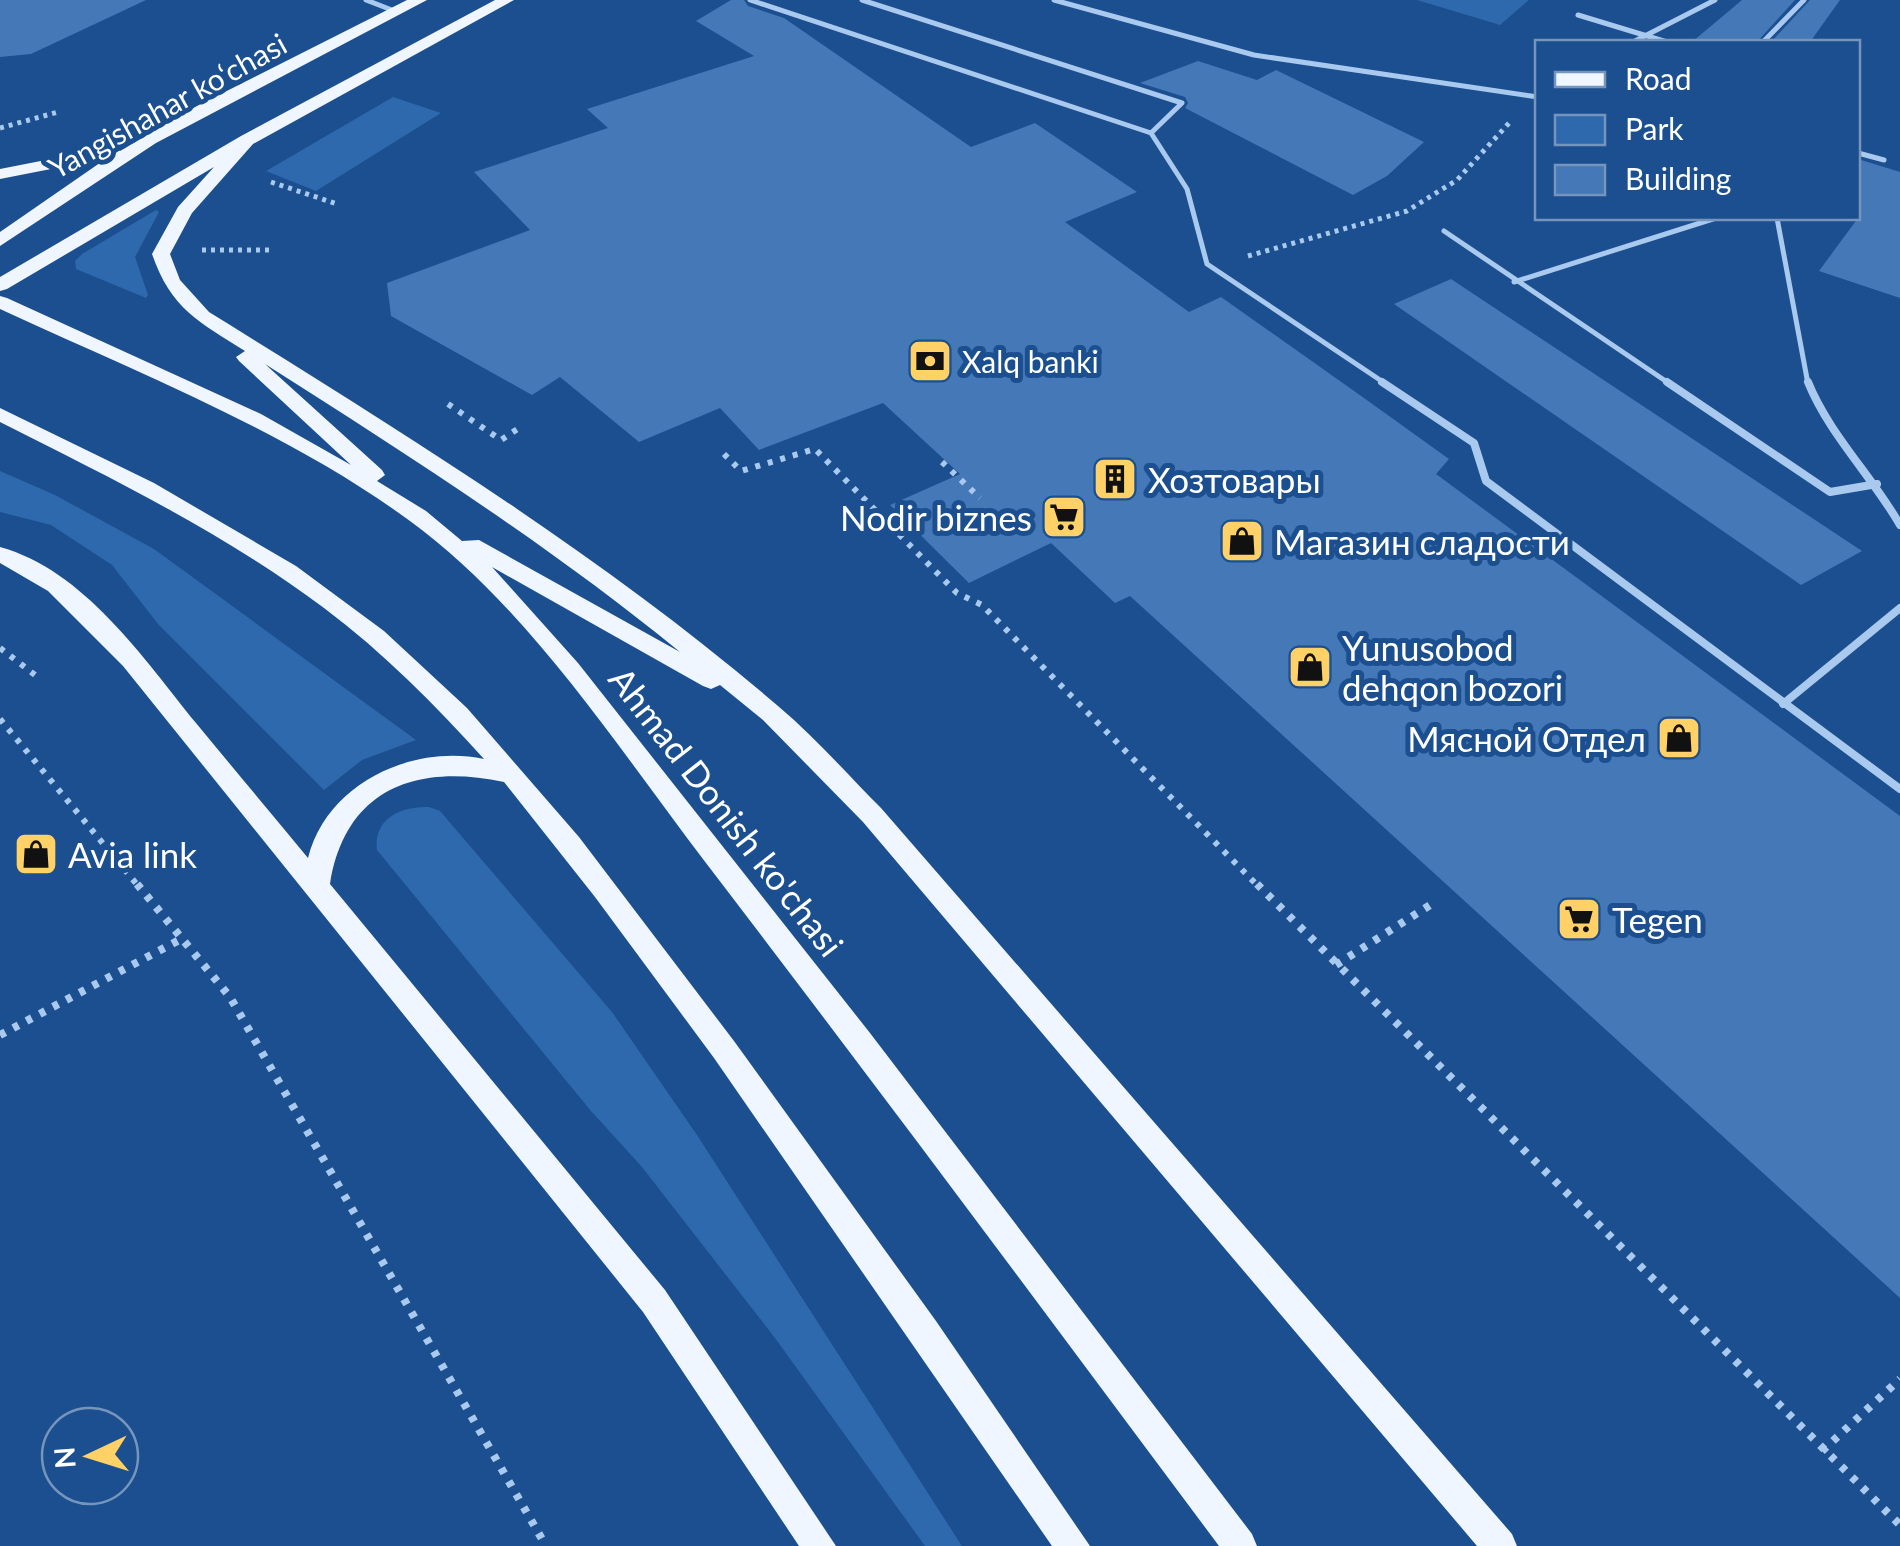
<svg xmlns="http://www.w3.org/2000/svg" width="1900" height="1546" viewBox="0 0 1900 1546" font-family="Lato,sans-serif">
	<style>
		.green { fill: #2e69ad }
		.building { fill: #4478b7 }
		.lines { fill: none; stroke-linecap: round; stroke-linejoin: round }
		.path-far2 { stroke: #a9c9ee; stroke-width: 5; stroke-dasharray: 4 5; stroke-linecap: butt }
		.path-far1 { stroke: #a9c9ee; stroke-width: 6; stroke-dasharray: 5 8; stroke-linecap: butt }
		.path { stroke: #a9c9ee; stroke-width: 8; stroke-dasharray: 6 9; stroke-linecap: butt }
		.service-far1 { stroke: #a9c9ee; stroke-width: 5 }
		.service { stroke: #a9c9ee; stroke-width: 8 }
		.primary { fill: #f0f6ff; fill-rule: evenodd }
		.labels { text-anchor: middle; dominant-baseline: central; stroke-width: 10; stroke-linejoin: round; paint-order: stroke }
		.far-street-label { font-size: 30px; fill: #fff; stroke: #1b4f8f }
		.far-poi-label { font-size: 30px; fill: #fff; stroke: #1b4f8f; text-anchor: start }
		.poi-label { font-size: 35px; fill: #fff; stroke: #1b4f8f; text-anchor: start }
		.street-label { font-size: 35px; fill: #fff; stroke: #1b4f8f }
	</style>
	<rect width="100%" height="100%" fill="#1b4f8f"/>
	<g class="green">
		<polygon points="1417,0 1529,0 1500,25"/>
		<polygon points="393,97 441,113 316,191 266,171"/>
		<polygon points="156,210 159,212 135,257 148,295 146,298 76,269 75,261 82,254"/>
		<polygon points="0,471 55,495 154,549 416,740 362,760 324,790 158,624 112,565 51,525 0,512"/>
		<path d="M429,807L440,811L612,1012L697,1135L962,1546H925L775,1338L642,1167L591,1111L377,850C373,818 402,806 429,807Z"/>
	</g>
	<g class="building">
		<polygon points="0,0 146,0 31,54 0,57"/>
		<polygon points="731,0 744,0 748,6 784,18 971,147 1035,123 1137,192 1065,222 1189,312 1221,297 1364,398 1449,459 1436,474 1900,816 1900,1298 1130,596 1115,603 1051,543 969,583 890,505 960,474 883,403 759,450 720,408 639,442 560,377 532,395 391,316 387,283 530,230 474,172 608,128 587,109 754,56 696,21"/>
		<polygon points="1742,0 1795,0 1757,42 1692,42"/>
		<polygon points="1810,0 1840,0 1810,42 1771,42"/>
		<polygon points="1198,61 1257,80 1276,70 1424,142 1387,176 1353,195 1185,108 1188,103 1185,97 1140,83"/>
		<polygon points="1858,159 1900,172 1900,298 1819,271 1858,218"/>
		<polygon points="1451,279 1862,551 1801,585 1394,304"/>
	</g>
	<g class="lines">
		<g class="path-far2">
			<polyline points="0,128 58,112"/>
			<polyline points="271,182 337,204"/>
			<polyline points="202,250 271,250"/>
			<polyline points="1248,256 1407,211 1457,180 1510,122"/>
		</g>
		<g class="path-far1">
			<polyline points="448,404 501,440 519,428"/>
			<polyline points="724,454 741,471 815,449 957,593 982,605 1259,887"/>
			<polyline points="942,462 980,498"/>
			<polyline points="0,648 39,678"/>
			<polyline points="0,719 139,887"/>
		</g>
		<g class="path">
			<polyline points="137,884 230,997 546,1546"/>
			<polyline points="1257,884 1900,1525"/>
			<polyline points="1336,965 1430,905"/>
			<polyline points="0,1035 183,938"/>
			<polyline points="1822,1451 1900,1379"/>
		</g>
		<g class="service-far1">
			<polyline points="366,0 397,12"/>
			<polyline points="750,0 1151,133 1187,189 1207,264 1386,384"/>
			<polyline points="862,0 1182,103 1151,133"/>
			<polyline points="1054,0 1254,55 1538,97"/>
			<polyline points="1578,15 1667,42"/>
			<polyline points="1633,42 1715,0"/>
			<polyline points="1763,42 1804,0"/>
			<polyline points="1858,153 1884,160"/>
			<polyline points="1777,218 1808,384"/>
			<polyline points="1444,231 1670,384"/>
			<polyline points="1514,282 1716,218"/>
		</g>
		<g class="service">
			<polyline points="1382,382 1474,443 1486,481 1900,789"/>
			<polyline points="1667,382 1830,492 1877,484"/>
			<path d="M1808,382C1829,434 1872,476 1900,525"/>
			<polyline points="1783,704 1900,608"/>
		</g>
		<g class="primary">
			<polygon points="407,0 427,0 156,143 0,246 0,232 107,158 0,179 0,169 112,147 120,151 197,106"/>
			<path d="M495,0H514L253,144L192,213L170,254L180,280L209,312C405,434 602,555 778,706C815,737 847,774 881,808L1512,1534L1517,1546H1477L863,822L763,720L720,685L711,689L703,686L492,567L578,663L870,1033L1252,1534L1257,1546H1219C1049,1318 879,1089 706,863C618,748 528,607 410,521C287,431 138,373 0,309V296L7,298L261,414L351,465L239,361L236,357L245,351C199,322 171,309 152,254L178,207L214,167L7,289L0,291V277L241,136ZM265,364C408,455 549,545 680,652L479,540L462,541L426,511L377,481L385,475L382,470Z"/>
			<path d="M0,408L154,483L296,566L384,631L467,708L579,837L734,1041L936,1321L1090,1546H1052L714,1058L595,897L504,782C416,763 345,789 330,884L665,1290L836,1546H799L643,1312L123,666L48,591L0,563V547C84,570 144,659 196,723C233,768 271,813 308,858C327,783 412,744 484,759C435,705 383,652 324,608C224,533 111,478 0,422Z"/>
		</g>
	</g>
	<defs>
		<symbol id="bank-square" viewBox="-11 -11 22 22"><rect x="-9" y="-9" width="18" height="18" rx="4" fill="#ffd166" stroke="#1b4f8f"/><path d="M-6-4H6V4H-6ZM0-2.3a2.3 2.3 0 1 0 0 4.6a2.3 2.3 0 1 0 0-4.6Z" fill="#111"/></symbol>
		<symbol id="building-square" viewBox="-11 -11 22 22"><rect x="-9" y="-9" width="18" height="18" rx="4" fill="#ffd166" stroke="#1b4f8f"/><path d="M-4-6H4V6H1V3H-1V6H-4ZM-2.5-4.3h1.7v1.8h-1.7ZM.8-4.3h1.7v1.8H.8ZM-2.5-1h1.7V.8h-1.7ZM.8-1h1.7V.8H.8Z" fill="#111"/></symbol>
		<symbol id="supermarket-square" viewBox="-11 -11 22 22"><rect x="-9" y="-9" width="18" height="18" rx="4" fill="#ffd166" stroke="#1b4f8f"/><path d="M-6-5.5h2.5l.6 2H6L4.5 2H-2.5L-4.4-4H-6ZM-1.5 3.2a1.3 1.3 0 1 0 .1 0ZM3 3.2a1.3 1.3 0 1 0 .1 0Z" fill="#111"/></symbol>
		<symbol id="shop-square" viewBox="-11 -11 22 22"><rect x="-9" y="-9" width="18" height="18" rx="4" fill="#ffd166" stroke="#1b4f8f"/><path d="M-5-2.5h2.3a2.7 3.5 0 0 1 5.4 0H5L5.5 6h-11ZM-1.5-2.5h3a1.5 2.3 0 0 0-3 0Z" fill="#111"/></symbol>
	</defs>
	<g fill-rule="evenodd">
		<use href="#bank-square" x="905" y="336" width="50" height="50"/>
		<use href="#building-square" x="1090" y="454" width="50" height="50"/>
		<use href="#supermarket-square" x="1039" y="492" width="50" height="50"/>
		<use href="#shop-square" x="1217" y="516" width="50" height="50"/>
		<use href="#shop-square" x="1285" y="642" width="50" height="50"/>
		<use href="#shop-square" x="1654" y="713" width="50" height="50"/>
		<use href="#shop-square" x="11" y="829" width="50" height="50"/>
		<use href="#supermarket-square" x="1554" y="894" width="50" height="50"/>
	</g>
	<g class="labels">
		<g class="far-street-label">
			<text transform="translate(167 105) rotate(-29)">Yangishahar ko‘chasi</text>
		</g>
		<g class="far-poi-label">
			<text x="962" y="361">Xalq banki</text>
		</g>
		<g class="poi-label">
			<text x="1148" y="479">Хозтовары</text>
			<text x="1032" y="517" text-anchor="end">Nodir biznes</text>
			<text x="1274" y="541">Магазин сладости</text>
			<text x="1342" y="647">Yunusobod<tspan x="1342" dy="40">dehqon bozori</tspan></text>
			<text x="1646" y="738" text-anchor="end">Мясной Отдел</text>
			<text x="68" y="854">Avia link</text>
			<text x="1612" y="919">Tegen</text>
		</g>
		<g class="street-label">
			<text transform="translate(727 811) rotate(52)">Ahmad Donish ko'chasi</text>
		</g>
	</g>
	<rect x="1535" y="40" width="325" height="180" fill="#1b4f8f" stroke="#7695bc" stroke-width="2.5"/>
	<rect x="1555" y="72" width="50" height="15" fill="#f0f6ff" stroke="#7695bc" stroke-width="2.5"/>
	<text x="1625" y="90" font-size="30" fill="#ffffff">Road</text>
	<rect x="1555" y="115" width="50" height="30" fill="#2e69ad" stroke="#7695bc" stroke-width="2.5"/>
	<text x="1625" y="140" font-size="30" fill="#ffffff">Park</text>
	<rect x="1555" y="165" width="50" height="30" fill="#4478b7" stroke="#7695bc" stroke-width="2.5"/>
	<text x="1625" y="190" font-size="30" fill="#ffffff">Building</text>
	<g transform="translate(90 1456) rotate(266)"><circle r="48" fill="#1b4f8f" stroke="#7695bc" stroke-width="2.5"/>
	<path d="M0-8L18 38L0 25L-18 38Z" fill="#ffd166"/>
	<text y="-15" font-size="28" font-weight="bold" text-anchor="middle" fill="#ffffff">N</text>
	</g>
</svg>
